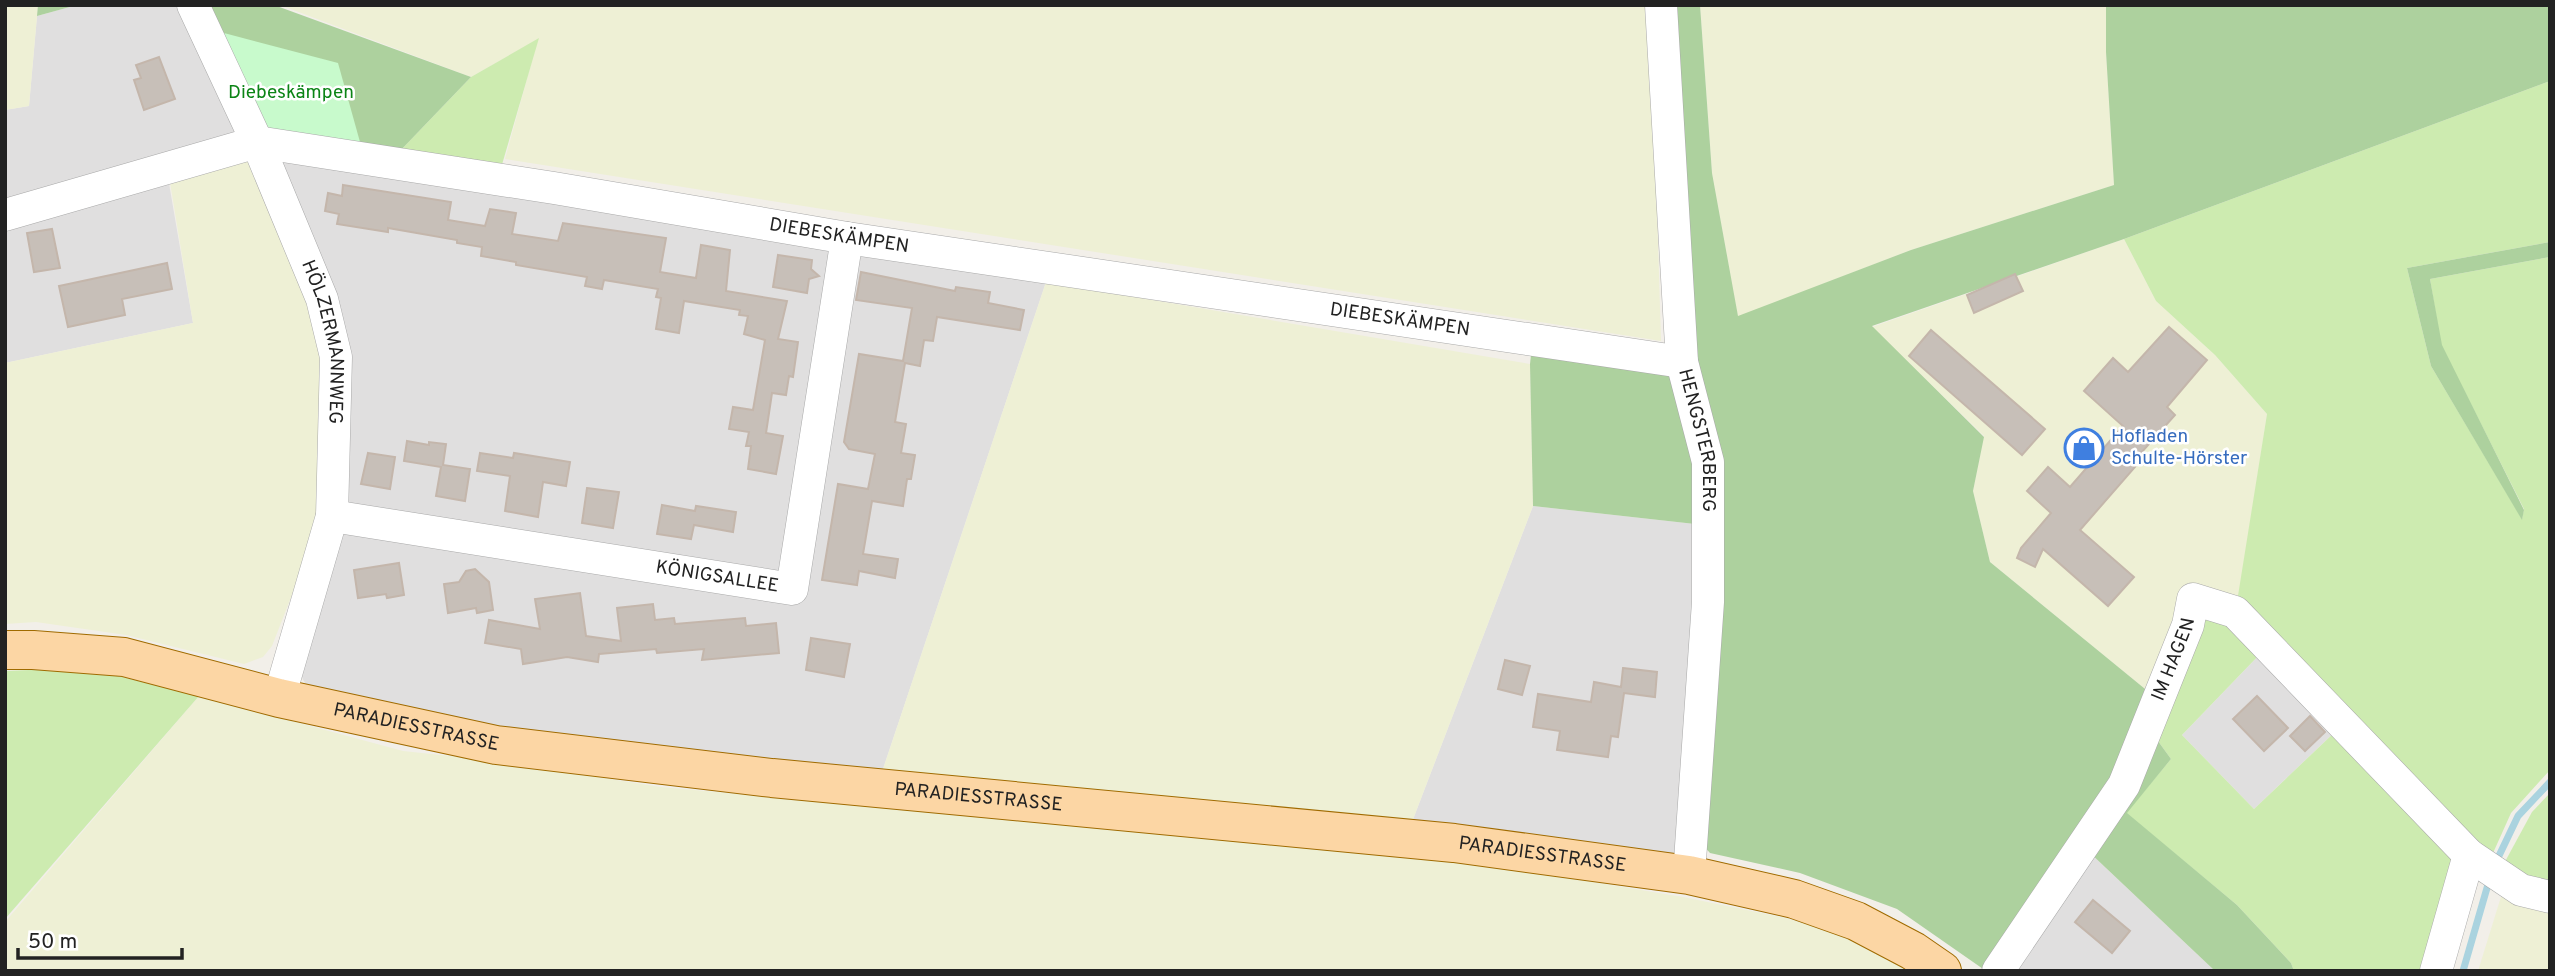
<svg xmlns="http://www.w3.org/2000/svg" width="2555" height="976" viewBox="0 0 2555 976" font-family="Overpass,sans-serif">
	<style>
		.residential { fill: #e0dfdf }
		.farmland { fill: #eef0d5 }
		.grass { fill: #cdebb0 }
		.forest { fill: #add19e }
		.park { fill: #c8facc }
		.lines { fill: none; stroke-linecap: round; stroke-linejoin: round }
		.stream { stroke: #aad3df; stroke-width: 7 }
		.building { fill: #c7bfb8; stroke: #c4b6ab; stroke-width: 2 }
		.minor-casing { stroke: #a9a9a9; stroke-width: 33 }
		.major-casing { stroke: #a06b00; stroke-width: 40 }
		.minor { stroke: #fff; stroke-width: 32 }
		.major { stroke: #fcd6a4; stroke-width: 38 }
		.labels { text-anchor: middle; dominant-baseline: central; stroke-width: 5; stroke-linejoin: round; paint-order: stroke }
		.park-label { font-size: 19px; fill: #0c8416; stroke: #fff }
		.street-label { font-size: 19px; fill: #222; stroke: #fff }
		.shop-label { font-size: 19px; fill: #366cbe; stroke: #fff; text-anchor: start }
	</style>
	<rect width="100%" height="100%" fill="#f2efe9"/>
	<g class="residential">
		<polygon points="77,5 184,5 245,142 166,166 193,323 5,363 5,110 29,106 37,16"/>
		<polygon points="293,152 1046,282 883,769 495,733 317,695 305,683 300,674 275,169"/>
		<polygon points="1533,506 1704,525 1684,832 1674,857 1412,822"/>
		<polygon points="2265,649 2340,727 2254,809 2182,735"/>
		<polygon points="2088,851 2215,971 2007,971"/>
	</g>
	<g class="farmland">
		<polygon points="5,5 38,5 29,106 5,110"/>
		<polygon points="280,5 1651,6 1661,341 505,159 538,39 471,77"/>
		<polygon points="1700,5 2106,5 2106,52 2114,185 1911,250 1738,317 1712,173"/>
		<polygon points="249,146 326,353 324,513 272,646 263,657 244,664 126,635 36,622 5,624 5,363 193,323 168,170"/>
		<polygon points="2124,239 2156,301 2215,355 2267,414 2237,607 2150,693 1990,562 1973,491 1984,436 1872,327"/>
		<polygon points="1046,282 1530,364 1533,506 1412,822 883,769"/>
		<polygon points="199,696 403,751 489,760 661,787 1444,857 1683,897 1786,918 1848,937 1912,971 5,971 5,922"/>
		<polygon points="2504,887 2550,904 2550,971 2478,971"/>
	</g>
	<g class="grass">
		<polygon points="539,38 501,168 400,151 471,77"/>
		<polygon points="2550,81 2550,242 2407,268 2431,366 2522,519 2524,509 2441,345 2430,279 2550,257 2550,770 2511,813 2489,862 2237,602 2267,414 2215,355 2156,301 2124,239"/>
		<polygon points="2213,616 2262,652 2182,735 2254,809 2337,730 2457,860 2425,971 2294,971 2291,963 2237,905 2126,813 2171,759 2158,741 2202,620"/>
		<polygon points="53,669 118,676 199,696 5,919 5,671"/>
		<polygon points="2550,793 2550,884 2501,869 2532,812"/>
	</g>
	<g class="forest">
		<polygon points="38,5 77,5 37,16"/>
		<polygon points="206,5 274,5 471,77 400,151 262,131"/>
		<polygon points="1670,5 1700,5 1712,173 1738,316 1911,250 2114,185 2106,52 2106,5 2550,5 2550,81 2124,239 1872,326 1984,437 1973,491 1990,562 2150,693 2120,777 1986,971 1897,909 1800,873 1710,853 1701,843 1690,354"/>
		<polygon points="2550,242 2550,257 2430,279 2442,345 2524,510 2522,520 2431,366 2407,268"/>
		<polygon points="1532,346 1678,365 1704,525 1533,506 1530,364"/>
		<polygon points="2158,741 2171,759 2127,813 2237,905 2291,963 2294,971 2215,971 2088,851"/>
	</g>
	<polygon class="park" points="224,33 338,63 360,142 262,130"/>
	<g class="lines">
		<g class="stream">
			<polyline points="2496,862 2518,816 2550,782"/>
			<polyline points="2463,971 2489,881"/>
		</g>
	</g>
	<g class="building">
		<polygon points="159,57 175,99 144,110 134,80 141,78 136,65"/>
		<polygon points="343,185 451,202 448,220 485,226 490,209 516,213 512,234 558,241 563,223 666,238 660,272 696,278 701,245 730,250 726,291 787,301 778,339 798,342 793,377 789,376 786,395 772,393 766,433 783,436 776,474 748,469 751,446 746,446 749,432 729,429 733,407 753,410 765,340 744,334 748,316 739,315 740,310 684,301 679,333 656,329 661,298 656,297 658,289 604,280 602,289 585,286 587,277 516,265 516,262 481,256 482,247 457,243 457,240 388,228 388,232 337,224 339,214 325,211 328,193 342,196"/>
		<polygon points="52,229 60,268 34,272 27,233"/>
		<polygon points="778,255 812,260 811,269 819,276 809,279 807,293 773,287"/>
		<polygon points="167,263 172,289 122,299 125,315 68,327 59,286"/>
		<polygon points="861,272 955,291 956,287 990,292 988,303 1024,310 1020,330 937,317 933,341 924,340 920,366 905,363 895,422 906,424 901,453 915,455 911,479 907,479 903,506 872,501 863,554 898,559 895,578 859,571 857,585 822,580 838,484 868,489 875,454 849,449 844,442 859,354 903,361 912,308 856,300"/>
		<polygon points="2015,274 2023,291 1974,313 1967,295"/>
		<polygon points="2169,327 2207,360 2167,407 2175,415 2131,464 2135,467 2080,530 2134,577 2108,606 2043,549 2035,567 2017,558 2021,548 2051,513 2027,491 2048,467 2070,487 2123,426 2084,391 2113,358 2128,372"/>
		<polygon points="1931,330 2045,429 2022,455 1909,356"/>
		<polygon points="407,441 429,445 429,442 446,444 443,465 470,469 465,501 436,496 441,467 404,461"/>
		<polygon points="368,453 395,457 390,489 361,484"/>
		<polygon points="480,453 513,458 514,453 570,462 566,486 543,482 538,517 505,511 510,476 477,471"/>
		<polygon points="587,488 619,492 613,528 582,523"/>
		<polygon points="662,505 695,511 696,506 736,512 733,532 694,525 691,539 657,534"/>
		<polygon points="399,563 404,595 387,598 386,594 358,598 354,570"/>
		<polygon points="475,569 489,582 493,610 477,613 476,608 448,613 444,584 459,582 466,571"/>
		<polygon points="580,593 586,636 621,641 617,608 653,604 655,620 674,618 675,624 745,618 746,626 776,623 779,653 702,660 704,649 657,653 656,649 599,654 598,662 567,657 523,664 521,649 485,643 489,620 540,629 535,599"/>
		<polygon points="811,638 850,644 844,677 806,670"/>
		<polygon points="1505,660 1530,666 1522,695 1498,689"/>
		<polygon points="1623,668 1657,672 1655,697 1624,693 1618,737 1611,736 1608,757 1557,750 1560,731 1533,727 1538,694 1591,702 1594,682 1621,687"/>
		<polygon points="2257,696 2288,728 2264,751 2233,719"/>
		<polygon points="2310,716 2325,732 2305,751 2290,736"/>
		<polygon points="2093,900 2130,931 2112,953 2075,922"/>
	</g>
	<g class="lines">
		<defs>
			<g id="minor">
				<path id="s1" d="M193,5L257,142L322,299L336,357L332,516L279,698"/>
				<path id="s2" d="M1661,5L1682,362L1708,462V602L1689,875"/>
				<path id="s3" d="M5,215L257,142L554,188L847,238L1682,362"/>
				<path id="s4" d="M332,516L792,589L847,238"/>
				<path id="s5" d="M1998,971L2124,785L2188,625L2193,599L2235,612L2469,855L2521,890L2550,897"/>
				<polyline points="2436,971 2469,855"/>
			</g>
			<g id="major">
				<path id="s6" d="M5,650H33L124,657L279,698L496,745L772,778L1454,843L1689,875L1794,899L1856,921L1913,951L1942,971"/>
			</g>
		</defs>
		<use href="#minor" class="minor-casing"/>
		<use href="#major" class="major-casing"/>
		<use href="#minor" class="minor"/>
		<use href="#major" class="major"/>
	</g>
	<defs>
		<symbol id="shop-ring" viewBox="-11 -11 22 22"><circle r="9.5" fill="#fff" stroke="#3f7fe0" stroke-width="1.5"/><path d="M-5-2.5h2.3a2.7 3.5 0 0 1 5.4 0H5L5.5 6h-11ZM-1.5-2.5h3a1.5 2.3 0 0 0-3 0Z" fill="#3f7fe0"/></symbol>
	</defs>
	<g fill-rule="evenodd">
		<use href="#shop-ring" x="2062" y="426" width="44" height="44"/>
	</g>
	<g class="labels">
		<g class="park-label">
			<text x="291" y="93">Diebeskämpen</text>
		</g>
		<g class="street-label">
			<text stroke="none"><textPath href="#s3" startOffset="852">DIEBESKÄMPEN</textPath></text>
			<text stroke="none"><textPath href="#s3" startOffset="1419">DIEBESKÄMPEN</textPath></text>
			<text stroke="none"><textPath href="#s1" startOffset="364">HÖLZERMANNWEG</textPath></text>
			<text stroke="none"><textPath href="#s2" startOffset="438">HENGSTERBERG</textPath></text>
			<text stroke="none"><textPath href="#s4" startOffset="390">KÖNIGSALLEE</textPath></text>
			<text stroke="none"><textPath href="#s5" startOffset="360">IM HAGEN</textPath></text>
			<text stroke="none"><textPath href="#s6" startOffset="420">PARADIESSTRASSE</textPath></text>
			<text stroke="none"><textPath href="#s6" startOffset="987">PARADIESSTRASSE</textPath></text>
			<text stroke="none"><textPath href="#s6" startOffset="1554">PARADIESSTRASSE</textPath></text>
		</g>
		<g class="shop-label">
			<text x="2111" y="437">Hofladen<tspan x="2111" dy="22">Schulte-Hörster</tspan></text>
		</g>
	</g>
	<rect width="2555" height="976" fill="none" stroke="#222222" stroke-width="14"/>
	<path d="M18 948v10h164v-10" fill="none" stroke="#222222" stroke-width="3.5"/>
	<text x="28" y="948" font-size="21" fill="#222222" stroke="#ffffff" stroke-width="5" paint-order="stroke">50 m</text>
</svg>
